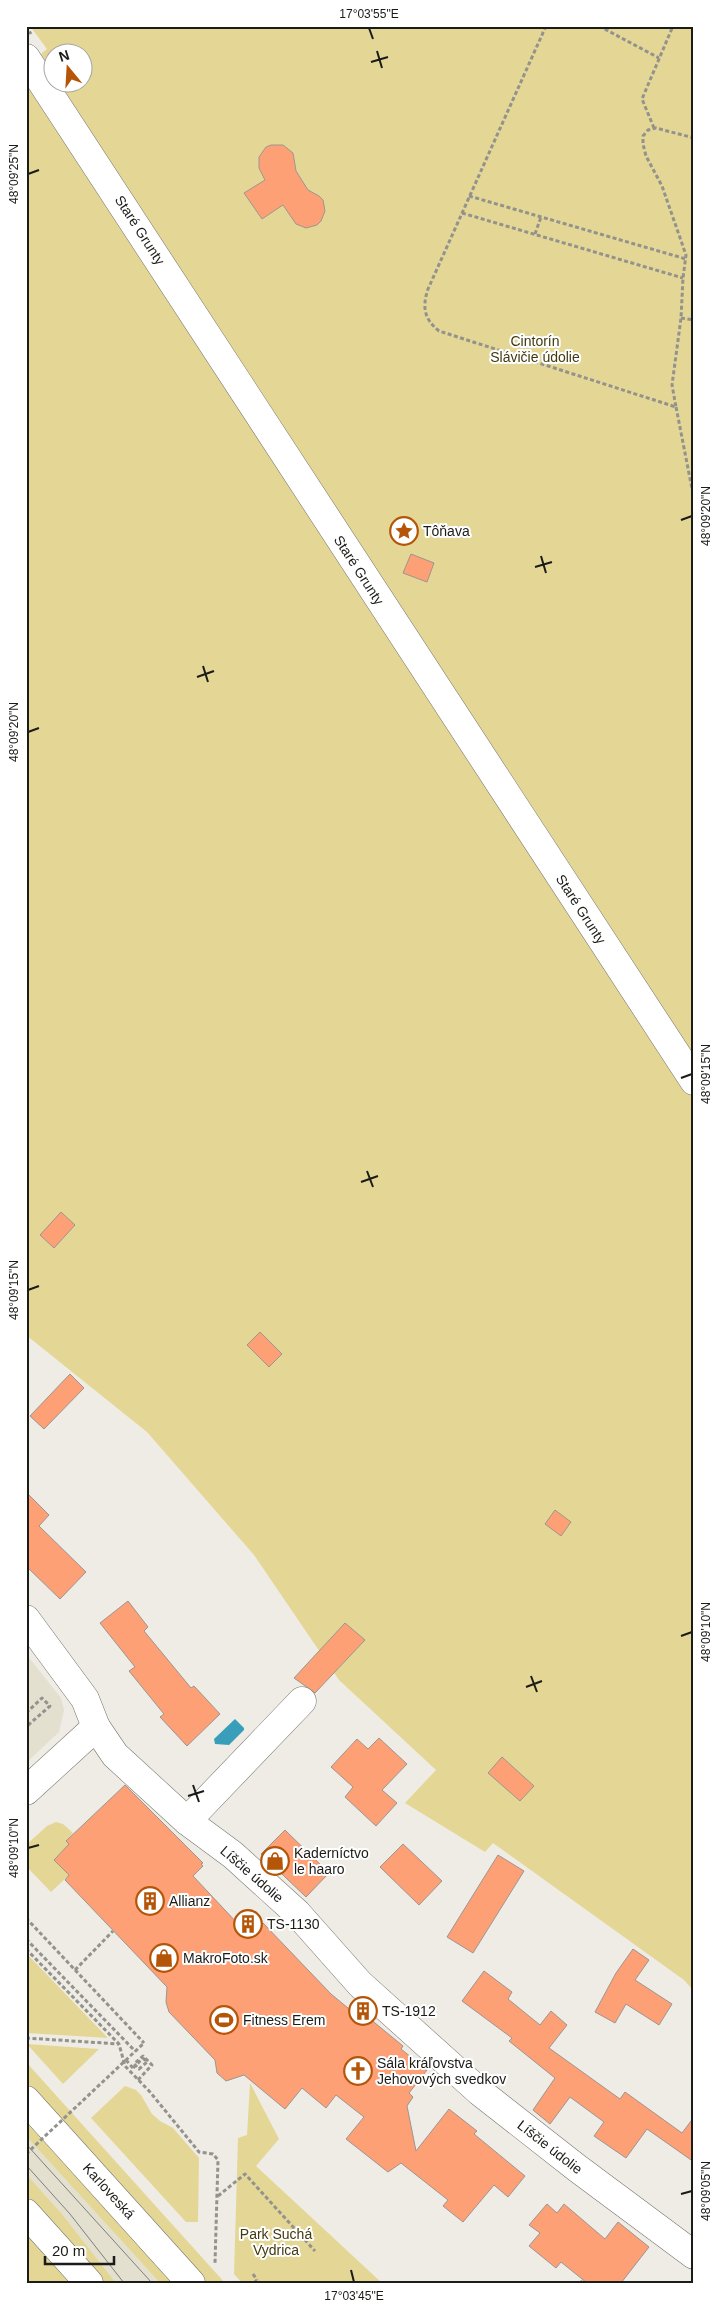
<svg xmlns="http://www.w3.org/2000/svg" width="720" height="2309" viewBox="0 0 720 2309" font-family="Helvetica,sans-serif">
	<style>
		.built { fill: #e3e0d0 }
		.green { fill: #e4d796; fill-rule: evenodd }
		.water { fill: #399eba }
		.building { fill: #fda075; stroke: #9d9591 }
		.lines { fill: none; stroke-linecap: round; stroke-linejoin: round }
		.minor-casing { stroke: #77756e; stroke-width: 29 }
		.major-casing { stroke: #77756e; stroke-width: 29 }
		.path { stroke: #93928c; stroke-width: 3; stroke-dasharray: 4 2.5; stroke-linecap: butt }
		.minor { stroke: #fff; stroke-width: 28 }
		.major { stroke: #fff; stroke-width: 28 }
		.tram { stroke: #807f79; stroke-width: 1 }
		.path-bridge { stroke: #93928c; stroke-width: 3; stroke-dasharray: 4 2.5; stroke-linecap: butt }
		.ticks { fill: none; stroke: #1b1b18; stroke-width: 2 }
		.labels { text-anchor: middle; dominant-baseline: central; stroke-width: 4; stroke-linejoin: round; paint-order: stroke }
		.street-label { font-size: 14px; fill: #1b1b18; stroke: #fff }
		.park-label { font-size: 14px; fill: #423a0e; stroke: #fff }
		.poi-label { font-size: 14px; fill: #1b1b18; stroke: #fff; text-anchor: start }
		.neatline { fill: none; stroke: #1b1b18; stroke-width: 2 }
		.ticks-label { font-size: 12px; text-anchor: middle; fill: #1b1b18 }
	</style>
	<rect width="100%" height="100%" fill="#eeece4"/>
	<g class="built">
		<polygon points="26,1654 61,1698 64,1710 59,1732 26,1763"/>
		<polygon points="26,2136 160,2283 116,2283 62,2214 26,2174"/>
	</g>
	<g class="green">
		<path d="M30,26H694V1991L684,1980L493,1843L485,1852L405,1803L436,1770L339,1680L254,1555L147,1432L26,1335V66L47,49ZM52,52H82V82H52Z"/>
		<polygon points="56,1822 63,1824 73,1833 66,1841 69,1844 54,1860 69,1875 51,1892 26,1866 26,1845 47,1826"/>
		<polygon points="26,1953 108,2038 26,2033"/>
		<polygon points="27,2044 99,2049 63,2084"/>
		<polygon points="26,2062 225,2283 207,2283 26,2082"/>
		<polygon points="250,2083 279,2139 256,2166 382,2283 242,2283 234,2274 238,2138 247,2135"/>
		<polygon points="125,2086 136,2090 141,2095 152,2114 160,2121 173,2128 199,2158 198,2222 186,2222 91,2118"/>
		<polygon points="27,2121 175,2283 160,2283 26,2136"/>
		<polygon points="26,2174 62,2214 116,2283 105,2283 26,2196"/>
		<polygon points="26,2233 71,2283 26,2281"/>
	</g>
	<polygon class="water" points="235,1719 244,1728 244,1730 229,1745 215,1744 214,1739"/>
	<g class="building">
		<polygon points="271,145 283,145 293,153 296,171 308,190 319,196 323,200 325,211 321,221 317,225 306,228 296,224 283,205 262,219 244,193 265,180 259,168 259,157 266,147"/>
		<polygon points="411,554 434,563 427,582 403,573"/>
		<polygon points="61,1212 75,1225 54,1248 40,1235"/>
		<polygon points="260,1332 282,1354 269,1367 247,1345"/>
		<polygon points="70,1374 84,1388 44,1429 30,1416"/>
		<polygon points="26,1492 49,1515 39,1526 86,1572 60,1599 26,1566"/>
		<polygon points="555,1510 571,1522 561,1536 545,1524"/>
		<polygon points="128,1601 148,1627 144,1631 191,1688 194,1686 220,1714 187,1746 160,1717 164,1714 129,1671 135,1667 100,1623"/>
		<polygon points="345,1623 365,1640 315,1693 294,1678"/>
		<polygon points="379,1738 407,1764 382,1790 397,1803 376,1826 345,1797 353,1787 331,1767 357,1739 368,1749"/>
		<polygon points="502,1757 534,1786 520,1801 488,1773"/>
		<polygon points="125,1785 203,1863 201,1864 203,1866 193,1876 239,1925 250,1915 260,1925 263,1923 331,1994 354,2013 358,2009 403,2046 401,2049 427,2070 409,2093 413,2097 407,2106 416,2151 449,2109 477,2131 474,2134 525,2176 508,2197 494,2185 463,2222 443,2206 448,2200 401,2163 388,2172 346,2139 364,2117 336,2095 326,2108 302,2088 285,2109 244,2075 226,2081 217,2073 215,2060 169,2012 166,2002 167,1987 65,1880 69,1875 54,1860 69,1844 66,1841"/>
		<polygon points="285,1830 329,1873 306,1897 261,1854"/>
		<polygon points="403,1844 442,1881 419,1905 380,1867"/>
		<polygon points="498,1855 524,1871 473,1953 447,1937"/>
		<polygon points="633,1949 649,1960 635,1980 672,2004 659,2025 626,2004 615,2023 595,2012 616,1973"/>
		<polygon points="484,1971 512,1992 508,1999 540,2025 551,2011 567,2025 549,2048 620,2099 625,2092 682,2133 694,2117 694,2162 647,2129 626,2158 594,2136 604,2122 570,2097 550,2124 533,2110 555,2078 509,2041 512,2038 462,2001"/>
		<polygon points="547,2204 557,2213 564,2204 605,2239 618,2222 649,2247 621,2283 587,2283 561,2262 556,2268 529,2246 540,2233 529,2225"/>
	</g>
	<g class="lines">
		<defs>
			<g id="minor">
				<polyline points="26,58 694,1081"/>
				<polyline points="26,1619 85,1699 96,1727 115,1755 187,1821 233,1855 297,1913 360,1984 480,2092 577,2168 694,2255"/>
				<polyline points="26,1791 96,1727"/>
				<polyline points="187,1821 302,1701"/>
			</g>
			<g id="major">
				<polyline points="26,2100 191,2283"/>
				<polyline points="26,2213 89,2283"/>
			</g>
		</defs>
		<use href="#minor" class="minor-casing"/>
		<use href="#major" class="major-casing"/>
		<g class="path">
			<polyline points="26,26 31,34"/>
			<path d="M546,26L428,289C422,307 424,319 439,331L676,407L672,385L681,318L683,278L686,255L662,186L646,156L643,144V136L648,130L656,128L694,138"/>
			<polyline points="599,26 659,58"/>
			<polyline points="654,128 642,99 673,26"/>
			<polyline points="469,196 686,259"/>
			<polyline points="462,213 683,278"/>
			<polyline points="535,234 541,217"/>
			<polyline points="681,318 694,320"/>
			<polyline points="676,407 694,499"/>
			<polyline points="26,1713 42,1698 50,1706 26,1727"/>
			<polyline points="26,1918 144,2043"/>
			<polyline points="26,1939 135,2051"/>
			<polyline points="26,1949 119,2044 125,2066 150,2092 199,2152 213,2154 218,2160 215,2263"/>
			<polyline points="75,1970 113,1931"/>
			<polyline points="26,2038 119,2044"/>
			<polyline points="126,2060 133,2068"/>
			<polyline points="138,2080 152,2065 143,2056 134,2064 139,2069 147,2062 143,2058"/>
			<polyline points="218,2196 245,2174 315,2251"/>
			<polyline points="253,2274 257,2280"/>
			<polyline points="254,2283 257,2280 260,2283"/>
			<polyline points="579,2283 584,2281"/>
		</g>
		<use href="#minor" class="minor"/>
		<use href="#major" class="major"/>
		<g class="tram">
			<polyline points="26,2144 152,2283"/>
			<polyline points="26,2165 70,2214 124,2283"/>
		</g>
		<g class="path-bridge">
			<polyline points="133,2068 143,2058"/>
			<polyline points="26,2154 144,2043"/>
		</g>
	</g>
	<path class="ticks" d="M369,28L373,39M377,51L382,68M371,62L388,57M28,174L39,170M681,520L692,516M541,556L546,573M535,567L552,562M203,666L208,682M197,677L214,671M28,732L39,728M681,1078L692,1074M367,1171L373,1187M361,1182L378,1176M28,1290L39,1286M681,1636L692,1632M531,1676L537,1692M526,1687L542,1681M193,1785L199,1802M188,1796L204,1791M28,1848L39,1845M681,2194L692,2191M351,2270L354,2282"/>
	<defs>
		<symbol id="sight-ring" viewBox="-11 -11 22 22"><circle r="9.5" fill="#fff" stroke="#b45508" stroke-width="1.5"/><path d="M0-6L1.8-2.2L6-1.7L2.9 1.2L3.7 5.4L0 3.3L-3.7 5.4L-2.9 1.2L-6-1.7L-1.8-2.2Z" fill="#b45508"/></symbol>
		<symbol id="shop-ring" viewBox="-11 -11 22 22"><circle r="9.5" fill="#fff" stroke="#b45508" stroke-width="1.5"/><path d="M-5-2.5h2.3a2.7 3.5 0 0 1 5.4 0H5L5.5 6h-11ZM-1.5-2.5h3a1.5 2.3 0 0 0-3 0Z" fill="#b45508"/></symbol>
		<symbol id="building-ring" viewBox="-11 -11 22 22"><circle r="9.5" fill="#fff" stroke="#b45508" stroke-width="1.5"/><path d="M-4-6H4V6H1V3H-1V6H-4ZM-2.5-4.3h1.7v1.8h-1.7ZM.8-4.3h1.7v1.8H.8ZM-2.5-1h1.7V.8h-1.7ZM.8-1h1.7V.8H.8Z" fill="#b45508"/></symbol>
		<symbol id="stadium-ring" viewBox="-11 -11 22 22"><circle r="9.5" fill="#fff" stroke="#b45508" stroke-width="1.5"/><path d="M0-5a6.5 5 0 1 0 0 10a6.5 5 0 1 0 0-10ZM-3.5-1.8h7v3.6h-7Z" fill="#b45508"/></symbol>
		<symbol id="church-ring" viewBox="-11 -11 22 22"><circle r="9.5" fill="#fff" stroke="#b45508" stroke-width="1.5"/><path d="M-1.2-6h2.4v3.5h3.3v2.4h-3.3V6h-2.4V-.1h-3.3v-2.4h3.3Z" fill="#b45508"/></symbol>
	</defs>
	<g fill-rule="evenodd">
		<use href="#sight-ring" x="388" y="515" width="32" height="32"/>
		<use href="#shop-ring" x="259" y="1845" width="32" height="32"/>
		<use href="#building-ring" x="134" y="1885" width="32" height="32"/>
		<use href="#building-ring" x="232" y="1908" width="32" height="32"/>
		<use href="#shop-ring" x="148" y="1942" width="32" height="32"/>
		<use href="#building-ring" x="347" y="1995" width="32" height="32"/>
		<use href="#stadium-ring" x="208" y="2004" width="32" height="32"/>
		<use href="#church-ring" x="342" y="2055" width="32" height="32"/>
	</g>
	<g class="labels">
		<g class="street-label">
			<text transform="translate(140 230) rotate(57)">Staré Grunty</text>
			<text transform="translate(359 570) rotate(57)">Staré Grunty</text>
			<text transform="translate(581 909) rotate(57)">Staré Grunty</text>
			<text transform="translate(252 1874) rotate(41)">Líščie údolie</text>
			<text transform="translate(550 2147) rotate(38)">Líščie údolie</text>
			<text transform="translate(109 2191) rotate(48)">Karloveská</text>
		</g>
		<g class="park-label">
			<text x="535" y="341">Cintorín<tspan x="535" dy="16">Slávičie údolie</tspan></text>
			<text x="276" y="2234">Park Suchá<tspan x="276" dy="16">Vydrica</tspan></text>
		</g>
		<g class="poi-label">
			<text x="423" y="531">Tôňava</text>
			<text x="294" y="1853">Kaderníctvo<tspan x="294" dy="16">le haaro</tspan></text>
			<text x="169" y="1901">Allianz</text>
			<text x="267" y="1924">TS-1130</text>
			<text x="183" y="1958">MakroFoto.sk</text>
			<text x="382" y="2011">TS-1912</text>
			<text x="243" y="2020">Fitness Erem</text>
			<text x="377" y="2063">Sála kráľovstva<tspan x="377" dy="16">Jehovových svedkov</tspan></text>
		</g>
	</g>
	<rect width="720" height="2309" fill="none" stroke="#ffffff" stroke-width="55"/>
	<g transform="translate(68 68) rotate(342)"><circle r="24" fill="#ffffff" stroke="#a4a4a3"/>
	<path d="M0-4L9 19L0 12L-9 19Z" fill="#b45508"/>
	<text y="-8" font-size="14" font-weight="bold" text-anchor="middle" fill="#1b1b18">N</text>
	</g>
	<path d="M45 2256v8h69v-8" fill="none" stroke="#1b1b18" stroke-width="2.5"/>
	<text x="52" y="2256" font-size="15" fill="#1b1b18" stroke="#ffffff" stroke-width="4" paint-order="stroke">20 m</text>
	<rect x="28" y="28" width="664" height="2254" class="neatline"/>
	<g class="ticks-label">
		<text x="369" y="18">17°03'55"E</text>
		<text transform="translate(14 174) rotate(-90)" y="4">48°09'25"N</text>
		<text transform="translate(706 516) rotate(-90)" y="4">48°09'20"N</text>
		<text transform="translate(14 732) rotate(-90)" y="4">48°09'20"N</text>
		<text transform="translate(706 1074) rotate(-90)" y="4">48°09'15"N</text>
		<text transform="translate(14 1290) rotate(-90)" y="4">48°09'15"N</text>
		<text transform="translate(706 1632) rotate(-90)" y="4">48°09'10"N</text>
		<text transform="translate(14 1848) rotate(-90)" y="4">48°09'10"N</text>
		<text transform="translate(706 2191) rotate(-90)" y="4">48°09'05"N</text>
		<text x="354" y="2300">17°03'45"E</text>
	</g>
</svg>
